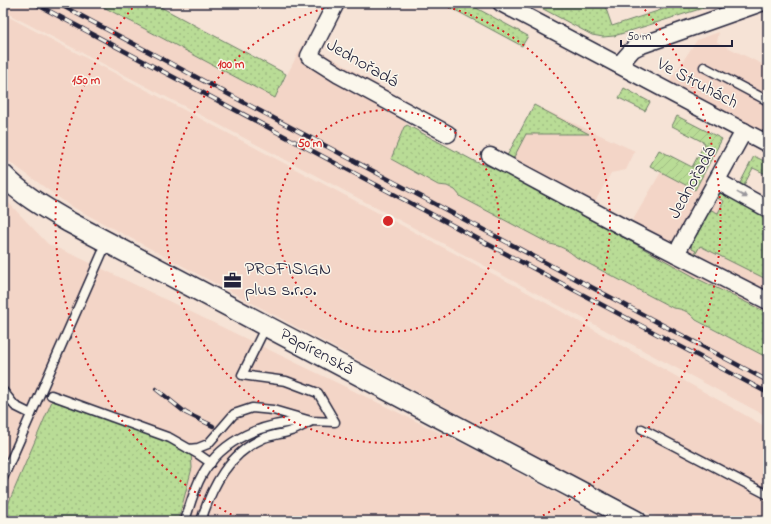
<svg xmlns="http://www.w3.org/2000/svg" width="771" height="524" viewBox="0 0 771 524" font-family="'Indie Flower',sans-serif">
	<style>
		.built { fill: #f3d5c7 }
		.grass { fill: url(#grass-dots); stroke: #6e7f68 }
		.garden { fill: url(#garden-furrows); stroke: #6e7f68 }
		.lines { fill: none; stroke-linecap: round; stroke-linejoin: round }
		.service-casing { stroke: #22223b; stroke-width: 11 }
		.minor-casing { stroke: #22223b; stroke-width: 19 }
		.tertiary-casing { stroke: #22223b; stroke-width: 23 }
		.service { stroke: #fbf7ec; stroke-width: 8 }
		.minor { stroke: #fbf7ec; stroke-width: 16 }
		.tertiary { stroke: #fbf7ec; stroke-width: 20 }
		.rail-casing { stroke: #22223b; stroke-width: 4.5 }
		.rail { stroke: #fbf7ec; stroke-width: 3; stroke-dasharray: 9; stroke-linecap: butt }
		.oneway { fill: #99979c }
		.ring { fill: none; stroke: #d62828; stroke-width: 2; stroke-dasharray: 2 4 }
		.labels { text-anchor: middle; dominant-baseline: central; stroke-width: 3; stroke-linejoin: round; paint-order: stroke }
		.street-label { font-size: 18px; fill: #22223b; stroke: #fbf7ec }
		.poi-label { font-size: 18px; fill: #22223b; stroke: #fbf7ec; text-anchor: start }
		.centre { fill: #d62828; stroke: #fbf7ec; stroke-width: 2 }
		.ring-label { font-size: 12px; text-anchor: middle; font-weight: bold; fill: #d62828; stroke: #fbf7ec; stroke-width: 3; stroke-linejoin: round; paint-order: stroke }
	</style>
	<defs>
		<pattern id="grass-dots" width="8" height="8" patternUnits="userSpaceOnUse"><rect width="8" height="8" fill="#b9dc96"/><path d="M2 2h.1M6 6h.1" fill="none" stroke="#9fbc82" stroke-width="1.8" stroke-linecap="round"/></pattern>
		<pattern id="garden-furrows" width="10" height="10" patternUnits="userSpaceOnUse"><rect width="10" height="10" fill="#b9dc96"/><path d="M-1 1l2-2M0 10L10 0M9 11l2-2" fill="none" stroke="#9fbc82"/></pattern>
	</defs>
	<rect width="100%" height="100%" fill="#f6e3d6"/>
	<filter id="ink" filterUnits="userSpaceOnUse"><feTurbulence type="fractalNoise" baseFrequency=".025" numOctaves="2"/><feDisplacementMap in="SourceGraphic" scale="8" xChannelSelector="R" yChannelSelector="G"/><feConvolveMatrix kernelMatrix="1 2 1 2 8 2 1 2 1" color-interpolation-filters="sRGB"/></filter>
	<g filter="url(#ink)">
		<g class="built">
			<polygon points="3,3 96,3 275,98 304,42 415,106 404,127 391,159 438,185 447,186 455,190 461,197 550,243 558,245 568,250 576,257 673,308 683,309 691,314 696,321 768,358 768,417 328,182 3,11"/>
			<polygon points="3,14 516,286 768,428 768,521 664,521 578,478 69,205 3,157"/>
			<polygon points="719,32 717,42 768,67 768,135 668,83 697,40"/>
			<polygon points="534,105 635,151 626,170 611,173 587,216 497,169 507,156"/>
			<polygon points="661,172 695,190 704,173 737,188 768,255 768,313 700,280 623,237"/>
			<polygon points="3,197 48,244 78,257 467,446 609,521 3,521"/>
		</g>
		<g class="grass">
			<polygon points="96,3 153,3 286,74 275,98"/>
			<polygon points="442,3 467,3 528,36 522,46"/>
			<polygon points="532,3 604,3 612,26 682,3 719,3 614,36 603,37 592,35"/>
			<polygon points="624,88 650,102 645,111 619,98"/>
			<polygon points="534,105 589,134 526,134 513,159 507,156"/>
			<path d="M407,125L476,162L497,169L574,210L700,280L768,313V358L696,320C689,312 684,309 673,308L576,257C568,250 561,246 550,244L461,197L455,190L447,186L438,185L391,159L404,127Z"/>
			<polygon points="754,156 768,163 768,175 753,168 743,187 768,200 768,204 737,189"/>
			<polygon points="719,190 768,216 768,280 700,246 695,255 694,254 696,251 692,249 691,245 709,209 718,213 724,201 715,197"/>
			<polygon points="52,401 148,432 176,446 191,452 192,468 178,521 3,521 3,516"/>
		</g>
		<polygon class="garden" points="677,116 722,139 695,190 650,166 659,150 692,167 705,143 672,126"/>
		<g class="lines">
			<defs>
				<g id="service">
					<polyline points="704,67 768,101"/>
					<polyline points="3,391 15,406 31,414"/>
					<polyline points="51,395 170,438 198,454 211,463"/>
					<polyline points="642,429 768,495"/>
					<polyline points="189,449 198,448 208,444 234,414 252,408 273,410 311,421 335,422 318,393 286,381 242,375 266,326"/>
					<polyline points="3,478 107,242"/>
					<path d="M185,521C190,505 194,489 202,475C223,438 264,423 304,421"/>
					<path d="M201,521C212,486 229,453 264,438C273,435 282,434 291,431C298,429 304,425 310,422"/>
				</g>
				<g id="minor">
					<polyline points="336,3 309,56 339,75 448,134"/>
					<polyline points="501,3 768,144"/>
					<polyline points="619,65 633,49 639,46 761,3"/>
					<polyline points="490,156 623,227 768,301"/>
					<polyline points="717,181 768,209"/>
					<polyline points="676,254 744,131"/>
				</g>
				<g id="tertiary">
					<path id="s1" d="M3,175C22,195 45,208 69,222L636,521"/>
				</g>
			</defs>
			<use href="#service" class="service-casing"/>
			<use href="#minor" class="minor-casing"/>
			<use href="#tertiary" class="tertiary-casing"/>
			<use href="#service" class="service"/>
			<use href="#minor" class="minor"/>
			<use href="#tertiary" class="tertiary"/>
			<defs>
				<g id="rail">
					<polyline points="34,3 768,393"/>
					<polyline points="57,3 768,381"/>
					<polyline points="156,389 186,413 213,426"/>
				</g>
			</defs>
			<use href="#rail" class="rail-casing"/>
			<use href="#rail" class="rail"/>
		</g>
		<defs><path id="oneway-solid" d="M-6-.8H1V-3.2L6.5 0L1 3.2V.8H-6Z"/></defs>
		<use class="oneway" href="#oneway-solid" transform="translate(742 195) rotate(29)"/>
	</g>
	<g class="ring">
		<circle cx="388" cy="221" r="111"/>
		<path d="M430 3A222 222 0 1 1 346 3"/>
		<path d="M242 520A333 333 0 0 1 135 5M641 5A333 333 0 0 1 534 520"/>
	</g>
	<defs>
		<symbol id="office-bare" viewBox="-9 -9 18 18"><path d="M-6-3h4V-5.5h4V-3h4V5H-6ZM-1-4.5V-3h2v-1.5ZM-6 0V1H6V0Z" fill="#22223b" stroke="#fbf7ec" stroke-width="2.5" paint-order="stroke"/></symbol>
	</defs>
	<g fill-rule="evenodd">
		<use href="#office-bare" x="220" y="268" width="25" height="25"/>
	</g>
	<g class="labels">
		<g class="street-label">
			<text transform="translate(362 64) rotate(30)">Jednořadá</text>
			<text transform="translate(697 84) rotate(28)">Ve Struhách</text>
			<text transform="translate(693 183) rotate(-61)">Jednořadá</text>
			<text stroke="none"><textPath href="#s1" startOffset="361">Papírenská</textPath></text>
		</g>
		<g class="poi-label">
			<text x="245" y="270">PROFISIGN<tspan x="245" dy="21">plus s.r.o.</tspan></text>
		</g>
	</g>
	<circle cx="388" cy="221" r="6" class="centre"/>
	<g class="ring-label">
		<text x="231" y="68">100 m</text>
		<text x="86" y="84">150 m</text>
		<text x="310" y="147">50 m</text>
	</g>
	<rect width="771" height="524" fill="none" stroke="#fbf7ec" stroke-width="16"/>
	<rect x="8" y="8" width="755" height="508" fill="none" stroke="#22223b" stroke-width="1.5" filter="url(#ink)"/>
	<path d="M621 40v6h111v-6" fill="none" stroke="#22223b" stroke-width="2"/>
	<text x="627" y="40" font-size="12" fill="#22223b" stroke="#fbf7ec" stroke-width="3" paint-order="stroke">50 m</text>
</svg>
